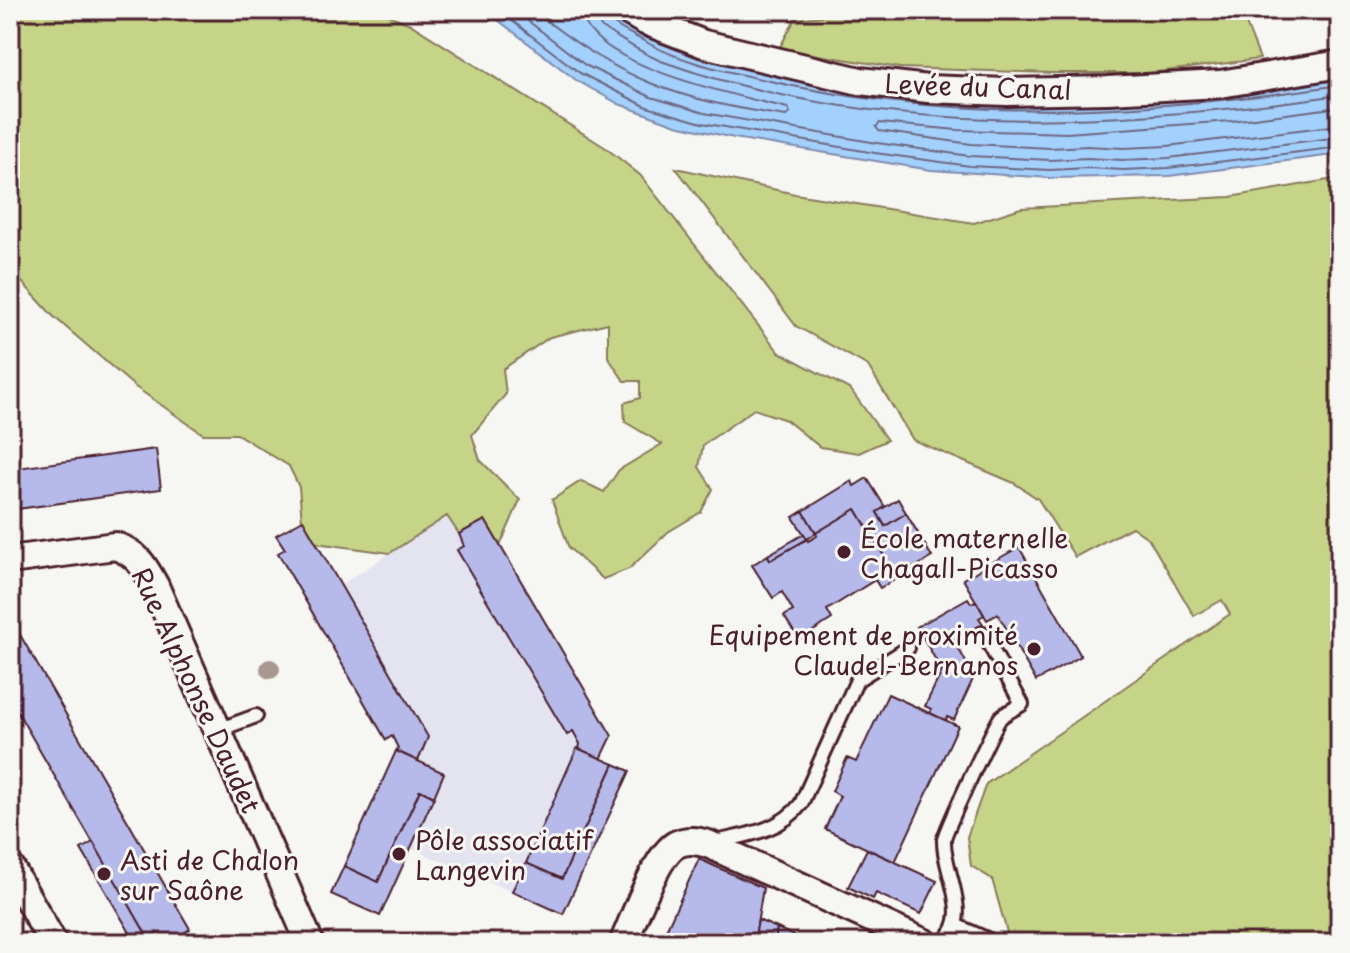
<svg xmlns="http://www.w3.org/2000/svg" width="1350" height="953" viewBox="0 0 1350 953" font-family="'Playpen Sans',sans-serif">
	<style>
		.built { fill: #e3e4f0 }
		.green { fill: #c6d488; stroke: #887a5a; stroke-width: 2 }
		.water { fill: #a3d1fe; stroke: #7f8aaa; stroke-width: 2 }
		.lines { fill: none; stroke-linecap: round; stroke-linejoin: round }
		.shore { stroke: #6e667f; stroke-width: 2 }
		.building { fill: #b6baeb; stroke: #4a1f2b; stroke-width: 2 }
		.service-casing { stroke: #4a1f2b; stroke-width: 18 }
		.minor-casing { stroke: #4a1f2b; stroke-width: 32 }
		.service { stroke: #f6f6f2; stroke-width: 12 }
		.minor { stroke: #f6f6f2; stroke-width: 26 }
		.tree { fill: #a89891 }
		.poi-dot { fill: #4a1f2b; stroke: #f6f6f2; stroke-width: 3 }
		.labels { text-anchor: middle; dominant-baseline: central; stroke-width: 6; stroke-linejoin: round; paint-order: stroke }
		.street-label { font-size: 26px; fill: #4a1f2b; stroke: #f6f6f2 }
		.poi-label { font-size: 26px; fill: #4a1f2b; stroke: #f6f6f2; text-anchor: start }
	</style>
	<rect width="100%" height="100%" fill="#f6f6f2"/>
	<filter id="ink" filterUnits="userSpaceOnUse"><feTurbulence type="fractalNoise" baseFrequency=".0125" numOctaves="2"/><feDisplacementMap in="SourceGraphic" scale="16" xChannelSelector="R" yChannelSelector="G"/><feConvolveMatrix kernelMatrix="1 2 1 2 8 2 1 2 1" color-interpolation-filters="sRGB"/></filter>
	<g filter="url(#ink)">
		<polygon class="built" points="447,516 485,520 612,736 602,759 630,771 563,914 411,848 444,773 418,761 341,585"/>
		<g class="green">
			<polygon points="10,10 377,10 410,24 606,148 640,175 779,352 851,390 887,440 859,453 820,447 786,420 754,409 703,445 699,467 713,489 701,512 668,532 629,569 603,579 569,548 552,500 581,481 604,492 619,470 662,444 625,422 624,403 640,398 640,381 624,381 608,357 608,323 550,337 503,369 506,394 472,435 480,460 520,500 500,546 485,520 459,534 447,516 390,553 316,543 302,521 299,487 289,466 237,434 203,434 134,386 53,316 10,269"/>
			<polygon points="876,10 1243,10 1245,21 1260,59 1150,73 1052,73 900,68 779,49 795,19"/>
			<polygon points="676,168 795,194 974,223 1021,208 1230,197 1340,178 1340,943 1010,943 992,879 971,866 967,837 986,784 1230,614 1222,600 1194,616 1149,539 1132,527 1075,557 1038,499 1014,483 913,440 868,366 796,326"/>
		</g>
		<polygon class="water" points="485,10 606,10 665,43 698,55 824,84 1340,77 1340,154 1169,176 1050,178 931,170 734,138 676,125 619,104 576,80"/>
		<g class="lines">
			<g class="shore">
				<polyline points="498,10 580,73 647,107 702,123 875,153 970,166 1050,170 1087,168 1123,170 1168,168 1340,147"/>
				<polyline points="514,10 585,65 651,97 704,113 877,143 970,156 1050,160 1087,158 1124,160 1168,158 1340,137"/>
				<path d="M533,10C619,80 677,100 786,116L790,113L788,108C743,97 584,65 582,10"/>
				<path d="M594,10L596,20L602,28C621,39 641,53 661,61C879,139 1114,127 1340,95"/>
				<path d="M605,10C606,25 633,34 646,42C681,62 722,70 761,79C951,124 1148,114 1340,85"/>
				<polyline points="1340,107 1231,121 1067,133 958,130 880,123 876,127 879,131 971,144 1050,148 1087,146 1124,148 1167,146 1340,125"/>
			</g>
		</g>
		<g class="building">
			<polygon points="156,449 161,489 10,510 10,469"/>
			<polygon points="867,478 885,507 877,512 885,526 906,513 932,557 897,578 856,509 816,533 803,511 852,481 854,486"/>
			<polygon points="898,499 906,513 885,526 877,512"/>
			<polygon points="856,509 897,578 880,588 875,580 827,610 832,619 799,640 784,616 793,611 782,592 773,598 752,565 768,555 770,560 807,539 808,541 817,536 816,533"/>
			<polygon points="803,511 816,533 807,539 793,517"/>
			<polygon points="303,520 428,737 418,761 396,751 398,748 392,736 386,740 278,553 285,549 276,535"/>
			<polygon points="485,520 612,736 601,759 579,749 580,744 573,731 567,735 457,550 464,546 459,534"/>
			<polygon points="804,534 807,539 770,560 768,555"/>
			<polygon points="1019,547 1081,656 1036,681 998,614 987,620 963,579"/>
			<polygon points="968,598 971,603 976,601 984,615 979,618 983,624 954,640 974,677 954,720 947,717 946,721 930,713 931,709 925,706 942,671 917,627"/>
			<polygon points="19,633 190,929 166,943 151,943 10,699 10,639"/>
			<polygon points="888,694 958,726 895,862 825,829 840,796 832,791 847,758 856,762"/>
			<polygon points="577,748 614,764 562,879 526,863"/>
			<polygon points="396,751 444,773 434,797 420,790 378,882 344,866"/>
			<polygon points="614,764 630,771 563,914 512,891 526,863 562,879"/>
			<polygon points="420,790 434,797 380,916 331,894 344,866 378,882"/>
			<polygon points="93,842 126,899 151,943 136,943 81,849"/>
			<polygon points="867,849 937,881 921,914 876,893 873,899 848,887"/>
			<polygon points="699,859 763,888 754,943 660,943"/>
			<polygon points="758,920 777,928 775,943 754,943"/>
			<polygon points="777,928 810,943 775,943"/>
		</g>
		<g class="lines">
			<defs>
				<g id="service">
					<polyline points="218,730 256,716"/>
					<path d="M715,842C747,835 780,831 801,804L857,680L908,648"/>
					<polyline points="955,925 989,940 990,943"/>
					<path d="M941,943C976,919 942,871 944,839C945,831 996,722 1001,717C1007,712 1016,708 1022,704L983,633"/>
				</g>
				<g id="minor">
					<polyline points="626,10 645,21 704,44 860,81 928,89 1007,92 1108,90 1220,84 1340,64"/>
					<path d="M10,560L115,546C137,553 144,566 155,586L310,943"/>
					<polyline points="10,867 53,943"/>
					<path d="M623,943C634,920 656,854 677,844C688,839 697,841 708,844L925,943"/>
				</g>
			</defs>
			<use href="#service" class="service-casing"/>
			<use href="#minor" class="minor-casing"/>
			<use href="#service" class="service"/>
			<use href="#minor" class="minor"/>
		</g>
		<circle class="tree" cx="270" cy="669" r="10"/>
	</g>
	<g class="poi-dot">
		<circle cx="844" cy="552" r="8"/>
		<circle cx="1034" cy="649" r="8"/>
		<circle cx="399" cy="854" r="8"/>
		<circle cx="104" cy="874" r="8"/>
	</g>
	<g class="labels">
		<g class="street-label">
			<text transform="translate(978 86) rotate(2)">Levée du Canal</text>
			<text transform="translate(197 690) rotate(65)">Rue Alphonse Daudet</text>
		</g>
		<g class="poi-label">
			<text x="860" y="537">École maternelle<tspan x="860" dy="30">Chagall-Picasso</tspan></text>
			<text x="1018" y="634" text-anchor="end">Equipement de proximité<tspan x="1018" dy="30">Claudel-Bernanos</tspan></text>
			<text x="415" y="839">Pôle associatif<tspan x="415" dy="30">Langevin</tspan></text>
			<text x="120" y="859">Asti de Chalon<tspan x="120" dy="30">sur Saône</tspan></text>
		</g>
	</g>
	<rect width="1350" height="953" fill="none" stroke="#f6f6f2" stroke-width="40"/>
	<rect x="20" y="20" width="1310" height="913" fill="none" stroke="#4a1f2b" stroke-width="3" filter="url(#ink)"/>
</svg>
